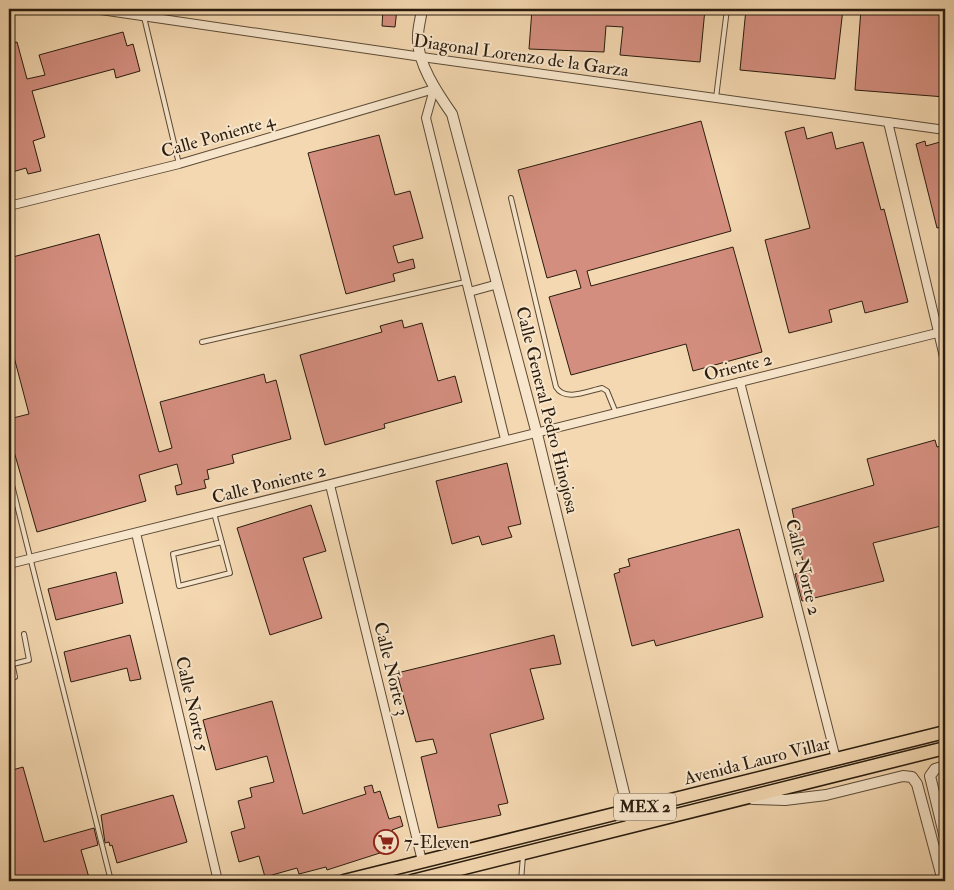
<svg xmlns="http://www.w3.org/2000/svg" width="954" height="890" viewBox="0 0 954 890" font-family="'IM FELL Double Pica',serif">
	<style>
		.building { fill: #d48e7f; stroke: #281b0d }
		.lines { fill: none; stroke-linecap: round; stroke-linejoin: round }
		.service-casing { stroke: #5b4a36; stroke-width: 6 }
		.minor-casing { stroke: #5b4a36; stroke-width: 10 }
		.tertiary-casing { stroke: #5b4a36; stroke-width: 12 }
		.primary-casing { stroke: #281b0d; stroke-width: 15 }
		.service { stroke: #f8e6cc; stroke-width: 4 }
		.minor { stroke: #f8e6cc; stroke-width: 8 }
		.tertiary { stroke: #f8e6cc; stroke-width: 10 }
		.primary { stroke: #f4d8b1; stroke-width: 12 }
		.labels { text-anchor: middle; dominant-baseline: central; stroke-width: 4; stroke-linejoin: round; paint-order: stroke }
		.shield { fill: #f8e6cc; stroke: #665846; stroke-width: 1 }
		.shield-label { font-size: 16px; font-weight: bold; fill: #281b0d }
		.street-label { font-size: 18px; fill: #281b0d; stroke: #f8e6cc }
		.poi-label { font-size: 18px; fill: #281b0d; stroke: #f8e6cc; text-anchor: start }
	</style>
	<rect width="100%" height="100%" fill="#f4d8b1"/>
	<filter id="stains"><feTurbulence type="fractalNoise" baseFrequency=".004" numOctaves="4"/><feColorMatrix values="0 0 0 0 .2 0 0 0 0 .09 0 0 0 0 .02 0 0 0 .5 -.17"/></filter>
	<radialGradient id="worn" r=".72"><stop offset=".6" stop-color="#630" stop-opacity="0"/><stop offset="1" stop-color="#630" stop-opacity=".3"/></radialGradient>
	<g class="building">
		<polygon points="383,9 397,9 395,27 382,26"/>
		<polygon points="532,9 705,9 700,62 620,55 623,27 606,26 604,52 529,49"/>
		<polygon points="746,9 843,9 835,79 740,70"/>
		<polygon points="861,9 945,9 945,97 855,90"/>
		<polygon points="123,32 127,46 133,44 140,71 116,78 114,69 32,91 45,137 33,141 41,171 28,174 26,168 9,173 9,44 17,42 27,79 45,75 39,55"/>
		<polygon points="701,121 731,231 587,271 591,286 733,247 762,352 693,371 686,344 571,375 549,297 581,288 576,270 547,278 518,170"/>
		<polygon points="804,127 807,139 832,132 836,149 863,142 881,210 884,209 908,302 865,313 862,301 829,310 832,322 789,333 765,240 810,228 785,132"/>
		<polygon points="379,135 395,195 410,191 423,238 393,246 398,263 413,259 415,268 393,274 395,281 346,294 308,153"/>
		<polygon points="925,141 926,146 940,142 943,151 945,150 945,226 937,228 916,144"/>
		<polygon points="99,234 159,452 172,448 160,402 264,374 266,383 276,380 291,439 232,455 234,463 207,470 209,479 204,480 206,488 177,495 175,486 182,484 177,464 139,475 146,501 37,532 13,448 9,449 9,419 29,414 9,338 9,258"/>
		<polygon points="402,320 404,328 422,323 438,381 455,376 462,402 384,424 385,428 325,445 300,355 382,332 380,326"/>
		<polygon points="935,440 937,447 941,446 945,461 945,525 873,543 884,581 802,601 795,574 805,572 792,509 874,485 867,459"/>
		<polygon points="507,463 521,524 508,527 512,537 482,545 479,536 452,544 436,481"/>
		<polygon points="311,505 326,551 303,558 322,618 270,635 237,528"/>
		<polygon points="739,529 763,617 656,646 654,640 632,646 614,574 620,572 619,569 630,566 628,559"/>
		<polygon points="116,572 123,603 56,620 48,589"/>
		<polygon points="130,635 141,679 130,681 127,668 71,682 64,652"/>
		<polygon points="554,635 561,664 530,669 544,719 490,734 508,803 498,805 501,815 438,828 421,757 437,753 433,739 416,742 397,673"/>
		<polygon points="272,701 303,814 366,794 364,787 372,785 374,793 380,791 389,819 400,816 403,826 392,830 396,841 381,846 383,852 327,870 326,867 299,874 297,868 265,877 259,856 239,862 231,832 245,828 238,801 252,797 250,788 274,782 267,756 216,770 203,720"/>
		<polygon points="23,767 44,842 94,828 98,845 81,850 90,881 9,881 9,771"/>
		<polygon points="173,795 187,842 117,863 112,845 110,846 109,842 105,843 101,815"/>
	</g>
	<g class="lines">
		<defs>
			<g id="service">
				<polyline points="144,17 179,164"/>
				<polyline points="716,98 727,9"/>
				<path d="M511,198L556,387C565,402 588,391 602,388L607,391L616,413"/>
				<polyline points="202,342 465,282"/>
				<polyline points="9,473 111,881"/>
				<polyline points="214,513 230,573 179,586 173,554 222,542"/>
				<polyline points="9,648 15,677 9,678"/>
				<polyline points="13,664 29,660 24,634"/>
				<polyline points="521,881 523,856"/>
			</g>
			<g id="minor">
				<polyline points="94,9 422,57 945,130"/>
				<polyline points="434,89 426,118 505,439"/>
				<polyline points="888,122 945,361"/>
				<polyline points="9,206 179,164 434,89"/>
				<polyline points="469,292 498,284"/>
				<polyline points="740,382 836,759"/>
				<polyline points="330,485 422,861"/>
				<polyline points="136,533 218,881"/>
				<polyline points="9,564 945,331"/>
			</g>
			<g id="tertiary">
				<path d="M422,9C421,18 418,27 418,36C416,62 438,94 452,114L537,434L632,826"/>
				<polyline points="945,766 935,769 930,776 945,838"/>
				<polyline points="753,799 785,800 826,795 903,776 912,777 917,784 943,881"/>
			</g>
			<g id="primary">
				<polyline points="344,881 945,732"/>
				<polyline points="412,881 945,748"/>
			</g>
		</defs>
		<use href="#service" class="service-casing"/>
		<use href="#minor" class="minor-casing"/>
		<use href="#tertiary" class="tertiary-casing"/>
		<use href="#primary" class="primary-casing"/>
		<use href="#service" class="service"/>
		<use href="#minor" class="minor"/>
		<use href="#tertiary" class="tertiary"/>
		<use href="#primary" class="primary"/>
	</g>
	<defs>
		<symbol id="supermarket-ring" viewBox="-11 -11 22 22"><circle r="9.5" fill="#f8e6cc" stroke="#8f2418" stroke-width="1.5"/><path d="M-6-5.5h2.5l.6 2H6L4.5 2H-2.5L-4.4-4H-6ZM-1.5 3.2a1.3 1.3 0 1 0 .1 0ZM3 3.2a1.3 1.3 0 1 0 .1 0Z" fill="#8f2418"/></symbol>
	</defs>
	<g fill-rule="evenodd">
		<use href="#supermarket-ring" x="372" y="828" width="28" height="28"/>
	</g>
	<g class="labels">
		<rect class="shield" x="614" y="793.5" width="62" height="27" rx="4"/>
		<g class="shield-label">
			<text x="645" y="807">MEX 2</text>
		</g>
		<g class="street-label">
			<text transform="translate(521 56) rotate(8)">Diagonal Lorenzo de la Garza</text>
			<text transform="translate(218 136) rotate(-16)">Calle Poniente 4</text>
			<text transform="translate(738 367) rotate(-14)">Oriente 2</text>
			<text transform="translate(547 410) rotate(76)">Calle General Pedro Hinojosa</text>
			<text transform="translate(269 484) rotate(-14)">Calle Poniente 2</text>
			<text transform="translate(803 567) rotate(76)">Calle Norte 2</text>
			<text transform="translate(391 669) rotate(76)">Calle Norte 3</text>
			<text transform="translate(192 704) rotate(77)">Calle Norte 5</text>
			<text transform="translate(757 761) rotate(-14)">Avenida Lauro Villar</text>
		</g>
		<g class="poi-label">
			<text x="404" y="842">7-Eleven</text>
		</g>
	</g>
	<rect width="954" height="890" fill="none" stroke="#f4d8b1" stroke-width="30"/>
	<rect x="10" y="10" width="934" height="870" fill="none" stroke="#281b0d" stroke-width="2.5"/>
	<rect x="15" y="15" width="924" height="860" fill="none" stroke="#281b0d"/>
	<rect width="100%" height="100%" filter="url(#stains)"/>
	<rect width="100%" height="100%" fill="url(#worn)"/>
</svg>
